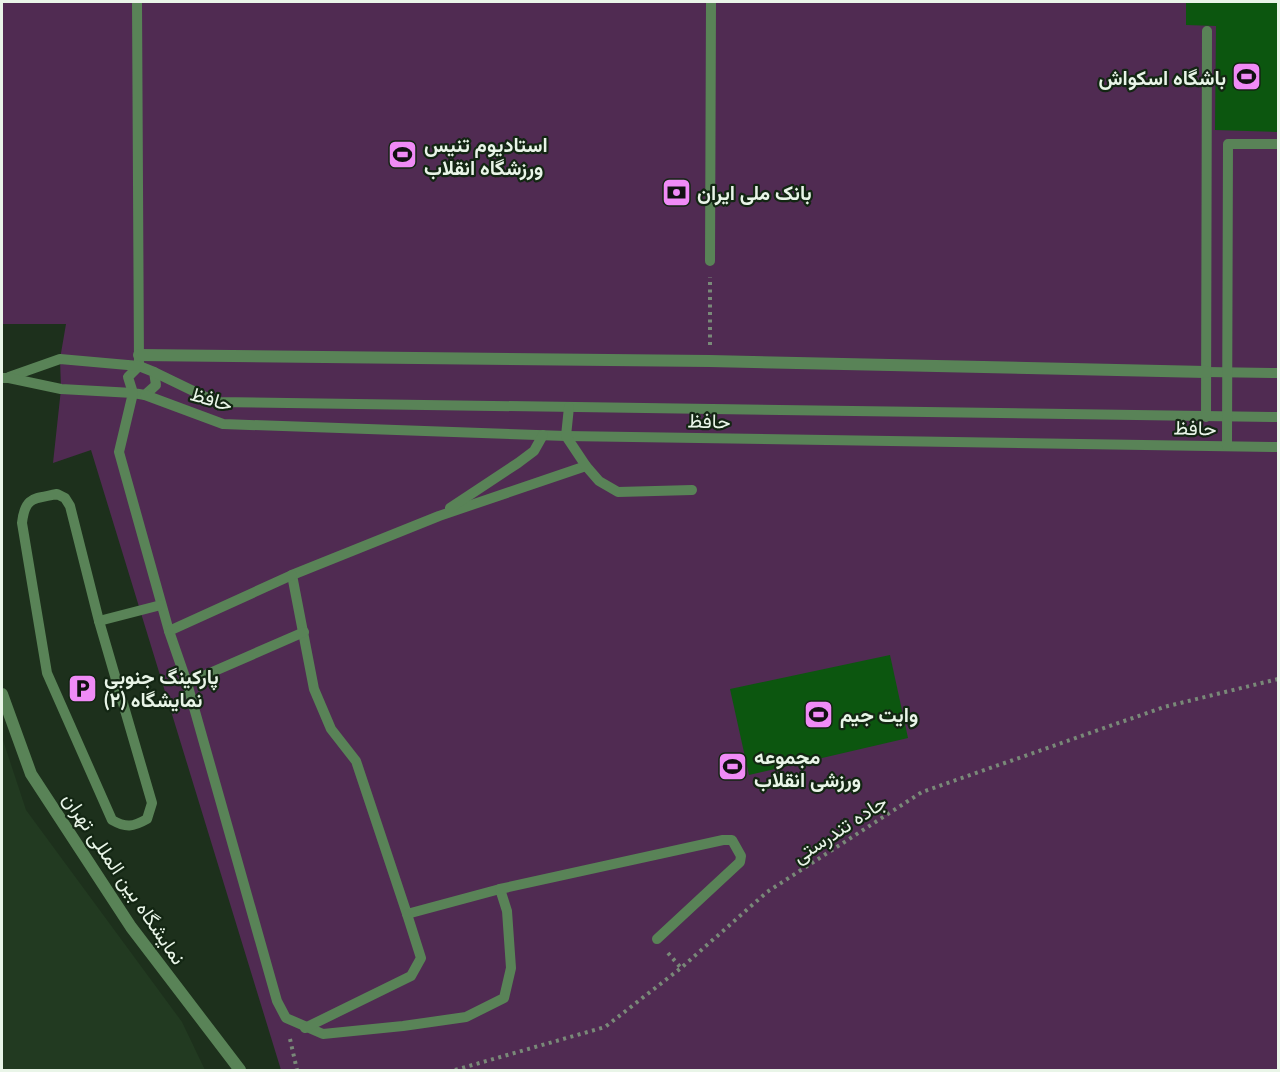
<svg xmlns="http://www.w3.org/2000/svg" width="1280" height="1072" viewBox="0 0 1280 1072" font-family="Lato,Vazirmatn,sans-serif">
	<style>
		.built { fill: #223a21 }
		.green { fill: #502b52 }
		.building { fill: #0c560f }
		.lines { fill: none; stroke-linecap: round; stroke-linejoin: round }
		.path { stroke: #798978; stroke-width: 4; stroke-dasharray: 3 4.5; stroke-linecap: butt }
		.lane { stroke: #598357; stroke-width: 10 }
		.street { stroke: #598357; stroke-width: 12 }
		.labels { text-anchor: middle; dominant-baseline: central; stroke-width: 4.5; stroke-linejoin: round; paint-order: stroke }
		.poi-label { font-size: 20px; font-weight: bold; fill: #e9f5e8; stroke: #132613; text-anchor: start }
		.street-label { font-size: 20px; fill: #e9f5e8; stroke: #132613 }
	</style>
	<rect width="100%" height="100%" fill="#1d301c"/>
	<polygon class="built" points="2,737 26,810 182,1022 205,1070 2,1070"/>
	<polygon class="green" points="2,2 1278,2 1278,1070 281,1070 91,450 53,463 61,389 60,359 66,324 2,324"/>
	<g class="building">
		<polygon points="1186,2 1278,2 1278,132 1215,130 1216,26 1186,25"/>
		<polygon points="890,655 908,738 749,775 730,689"/>
	</g>
	<g class="lines">
		<g class="path">
			<polyline points="710,345 710,277"/>
			<polyline points="668,953 681,968"/>
			<polyline points="290,1039 297,1070"/>
			<polyline points="455,1070 605,1027 681,968 767,892 922,792 1164,707 1278,679"/>
		</g>
		<g class="lane">
			<polyline points="710,261 711,2"/>
			<polygon points="139,366 154,372 156,385 145,395 133,393 128,377"/>
			<polyline points="154,372 216,402 1278,417"/>
			<polyline points="1206,372 1278,373"/>
			<polyline points="9,377 60,359 139,366 137,2"/>
			<polyline points="2,378 9,378 61,389 133,393 119,452 169,631 187,683 277,1001 286,1018 323,1034 403,1026 466,1017 504,998 511,968 507,911 500,889 407,914 356,761 331,729 314,689 292,575 439,516 586,466"/>
			<polyline points="145,395 223,424 566,436 1278,447"/>
			<polyline points="569,407 566,436 586,466 599,481 618,492 692,490"/>
			<polyline points="1206,417 1207,31"/>
			<polyline points="1227,446 1228,144 1278,144"/>
			<path d="M57,494L65,498L70,506L99,621L152,803L147,819C133,827 126,828 112,820L47,673L22,523C25,496 34,499 57,494Z"/>
			<polyline points="450,508 518,463 534,451 543,435"/>
			<polyline points="99,621 161,605"/>
			<polyline points="169,631 292,575"/>
			<polyline points="187,683 304,632"/>
			<polyline points="500,889 723,840 732,840 741,856 740,862 657,939"/>
			<polyline points="305,1028 411,976 421,958 407,914"/>
		</g>
		<g class="street">
			<polyline points="139,355 710,361 1206,372"/>
			<polyline points="2,694 31,774 131,927 240,1070"/>
		</g>
	</g>
	<defs>
		<symbol id="stadium-square" viewBox="-11 -11 22 22"><rect x="-9" y="-9" width="18" height="18" rx="4" fill="#f08bf6" stroke="#132613"/><path d="M0-5a6.5 5 0 1 0 0 10a6.5 5 0 1 0 0-10ZM-3.5-1.8h7v3.6h-7Z" fill="#111"/></symbol>
		<symbol id="bank-square" viewBox="-11 -11 22 22"><rect x="-9" y="-9" width="18" height="18" rx="4" fill="#f08bf6" stroke="#132613"/><path d="M-6-4H6V4H-6ZM0-2.3a2.3 2.3 0 1 0 0 4.6a2.3 2.3 0 1 0 0-4.6Z" fill="#111"/></symbol>
		<symbol id="parking-square" viewBox="-11 -11 22 22"><rect x="-9" y="-9" width="18" height="18" rx="4" fill="#f08bf6" stroke="#132613"/><path d="M-3.5-5.5H1a3.5 3.5 0 0 1 0 7H-1V5.5H-3.5ZM-1-3.4V-.6H.8a1.4 1.4 0 0 0 0-2.8Z" fill="#111"/></symbol>
	</defs>
	<g fill-rule="evenodd">
		<use href="#stadium-square" x="1230" y="60" width="33" height="33"/>
		<use href="#stadium-square" x="386" y="138" width="33" height="33"/>
		<use href="#bank-square" x="660" y="176" width="33" height="33"/>
		<use href="#parking-square" x="66" y="672" width="33" height="33"/>
		<use href="#stadium-square" x="802" y="698" width="33" height="33"/>
		<use href="#stadium-square" x="716" y="750" width="33" height="33"/>
	</g>
	<g class="labels">
		<g class="poi-label">
			<text x="1226" y="77" text-anchor="end">باشگاه اسکواش</text>
			<text x="424" y="144">استادیوم تنیس<tspan x="424" dy="23">ورزشگاه انقلاب</tspan></text>
			<text x="697" y="192">بانک ملی ایران</text>
			<text x="104" y="676">پارکینگ جنوبی<tspan x="104" dy="23">نمایشگاه (۲)</tspan></text>
			<text x="840" y="714">وایت جیم</text>
			<text x="754" y="756">مجموعه<tspan x="754" dy="23">ورزشی انقلاب</tspan></text>
		</g>
		<g class="street-label">
			<text transform="translate(212 398) rotate(16)">حافظ</text>
			<text transform="translate(709 420) rotate(1)">حافظ</text>
			<text transform="translate(1195 427) rotate(1)">حافظ</text>
			<text transform="translate(839 828) rotate(-33)">جاده تندرستی</text>
			<text transform="translate(125 878) rotate(56)">نمایشگاه بین المللی تهران</text>
		</g>
	</g>
	<rect width="1280" height="1072" fill="none" stroke="#e9f5e8" stroke-width="6"/>
</svg>
